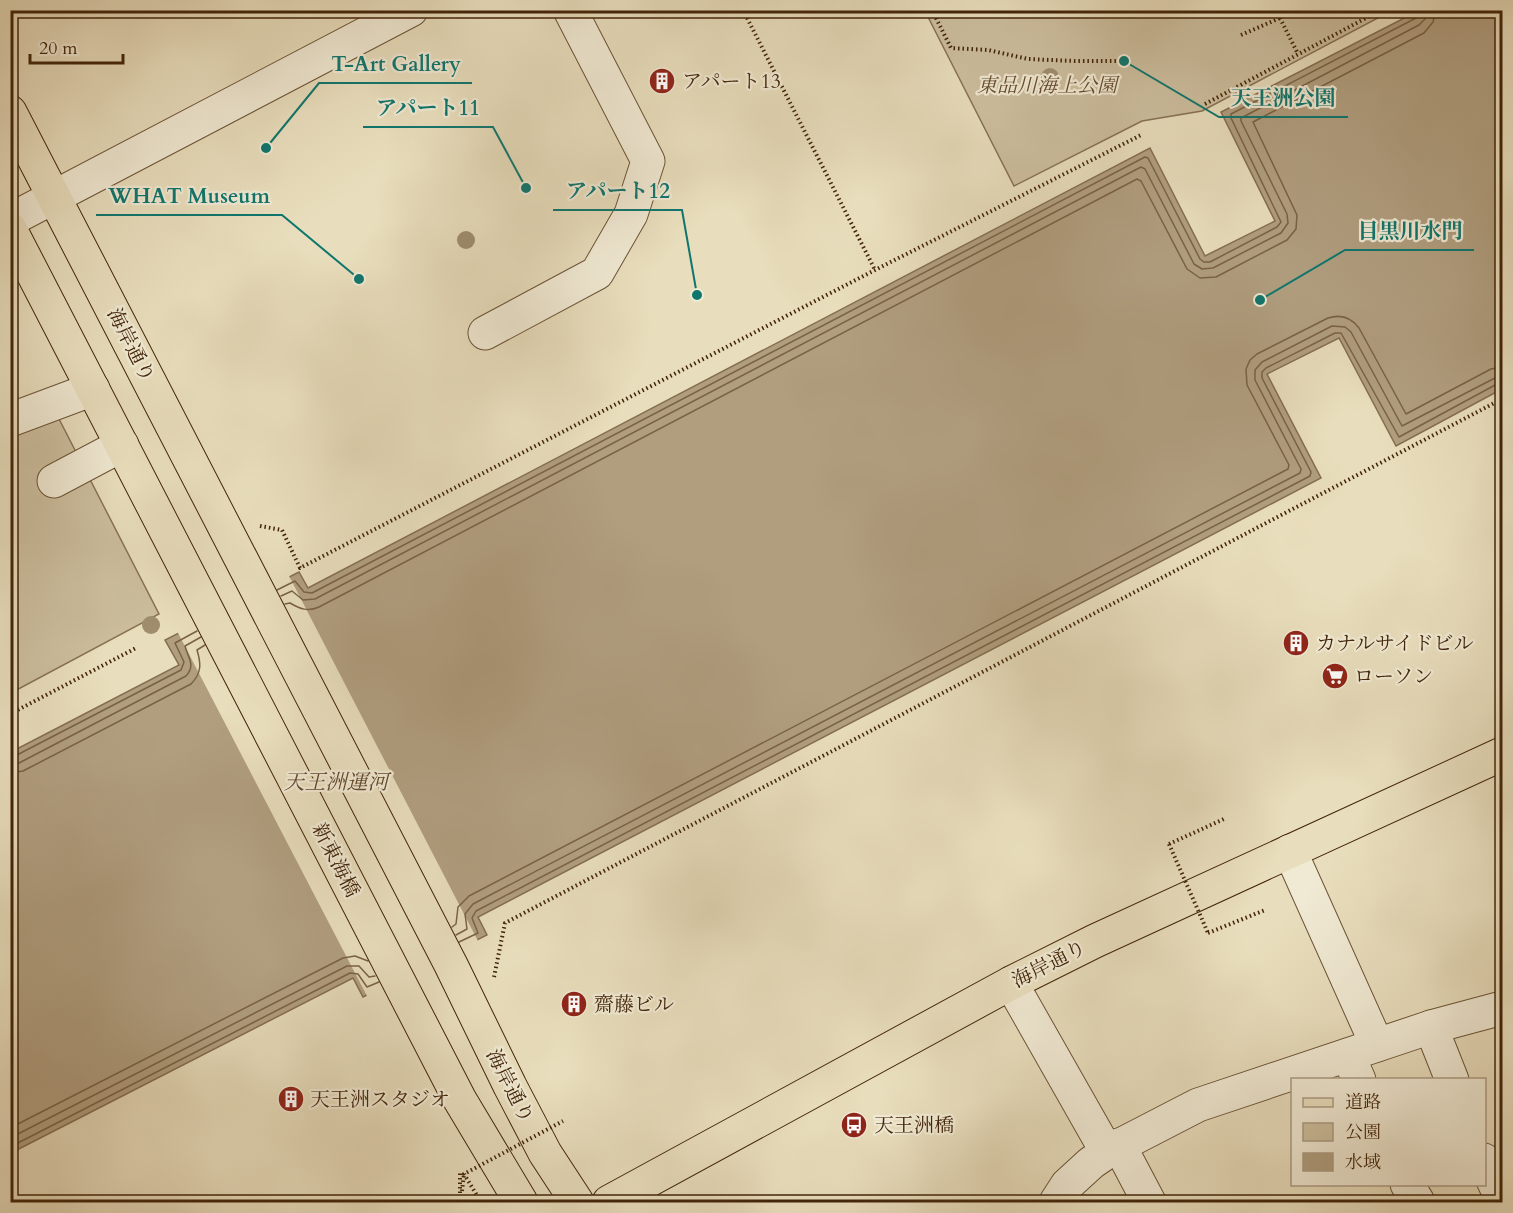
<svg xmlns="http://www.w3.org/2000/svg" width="1513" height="1213" viewBox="0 0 1513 1213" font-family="Cardo,'Noto Serif JP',serif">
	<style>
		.green { fill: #ccbe9e; stroke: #877254; stroke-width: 1.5 }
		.water { fill: #b09e7f; stroke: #846e50; stroke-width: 1.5 }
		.pier { fill: #e8ddbc }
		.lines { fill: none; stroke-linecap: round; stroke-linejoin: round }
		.shore { stroke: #796244; stroke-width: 1.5 }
		.minor-casing { stroke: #6c5336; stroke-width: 35 }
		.major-casing { stroke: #422509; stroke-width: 35 }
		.highway-casing { stroke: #422509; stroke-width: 35 }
		.path { stroke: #422509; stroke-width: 4; stroke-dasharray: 1.5 3; stroke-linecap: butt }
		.minor { stroke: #f0e9d3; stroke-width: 33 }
		.major { stroke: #e8ddbc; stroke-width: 33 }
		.highway { stroke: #e8ddbc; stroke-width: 33 }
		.path-bridge { stroke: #422509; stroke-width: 4; stroke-dasharray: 1.5 3; stroke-linecap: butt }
		.tree { fill: #9f8d6e }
		.labels { text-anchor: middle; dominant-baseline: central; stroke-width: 4.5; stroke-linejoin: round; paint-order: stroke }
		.poi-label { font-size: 20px; fill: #422509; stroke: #f0e9d3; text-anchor: start }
		.park-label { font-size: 20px; font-style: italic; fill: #644b2e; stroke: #f0e9d3 }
		.street-label { font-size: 20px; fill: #422509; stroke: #f0e9d3 }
		.water-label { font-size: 21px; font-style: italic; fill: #63492c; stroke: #f0e9d3 }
		.leader { fill: none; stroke: #0f766e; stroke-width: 2 }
		.callout-dot { fill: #0f766e; stroke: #f0e9d3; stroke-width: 2 }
		.callout-label { font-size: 21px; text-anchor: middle; font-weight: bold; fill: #0f766e; stroke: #f0e9d3; stroke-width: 4.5; stroke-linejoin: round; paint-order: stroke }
	</style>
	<rect width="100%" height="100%" fill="#e8ddbc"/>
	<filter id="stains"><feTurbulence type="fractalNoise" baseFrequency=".00333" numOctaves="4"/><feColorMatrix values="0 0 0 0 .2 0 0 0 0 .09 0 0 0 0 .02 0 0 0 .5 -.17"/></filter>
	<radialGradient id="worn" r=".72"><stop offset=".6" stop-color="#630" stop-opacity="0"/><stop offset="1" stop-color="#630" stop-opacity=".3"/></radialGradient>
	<g class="green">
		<polygon points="925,11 1391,11 1202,111 1142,121 1014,186"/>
		<polygon points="58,417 159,614 11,693 11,436"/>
	</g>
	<polygon class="water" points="1418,11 1502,11 1502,389 1396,446 1339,338 1267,374 1321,478 478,917 487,935 363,997 353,978 11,1153 11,752 179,665 165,640 299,572 308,588 1150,148 1205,256 1275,221 1221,112"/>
	<polygon class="pier" points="288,574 479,943 368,998 177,631"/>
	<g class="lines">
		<g class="shore">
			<polyline points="277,590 295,581 304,592 312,593 1145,157 1148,158 1200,259 1204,262 1210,262 1277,227 1281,222 1231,118 1231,114 1416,18 1419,10"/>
			<polyline points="281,596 292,591 303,600 315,599 1141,167 1145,169 1194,264 1202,269 1213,268 1281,233 1288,223 1287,214 1241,121 1241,118 1419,25 1425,19 1427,10"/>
			<path d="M285,604L290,603C300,609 308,612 319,607L1137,179L1141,181L1187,269L1200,278L1216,277L1287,240L1296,229L1297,215L1253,122L1424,33L1433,22L1436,10"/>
			<polyline points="10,757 15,756 181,670 184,662 175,643 197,631"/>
			<path d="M10,764L19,763L186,676C196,665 188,658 185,646L201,637"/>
			<path d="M10,773L23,771L191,684C202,673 201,663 197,650L205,645"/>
			<path d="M452,927L456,924L458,907L469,896L1288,469L1289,465L1247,385L1246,369L1250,360L1257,354L1328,318C1341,314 1351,317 1359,328L1406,414L1491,369L1502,367"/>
			<polyline points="456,935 467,929 465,914 473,904 1300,473 1301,469 1255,380 1255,370 1262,362 1332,326 1345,327 1351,332 1402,426 1495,378 1502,376"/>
			<polyline points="459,942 478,933 472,918 476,911 1310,476 1311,472 1262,378 1262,372 1266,368 1335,333 1341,333 1399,437 1497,384 1502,384"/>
			<polyline points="10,1128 343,958 355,956 368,961"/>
			<polyline points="10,1138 347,966 359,966 369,977 375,976"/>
			<polyline points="10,1147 350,973 358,974 367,987 379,982"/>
		</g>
		<defs>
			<g id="minor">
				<polyline points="10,220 411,10"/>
				<polyline points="485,333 597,273 631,214 648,161 570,10"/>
				<polyline points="10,420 93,389"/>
				<polyline points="54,481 122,445"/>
				<polyline points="1290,851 1377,1045"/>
				<polyline points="1011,983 1107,1152"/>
				<polyline points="1431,1027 1452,1080"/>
				<polyline points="1348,1055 1359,1080"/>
				<polyline points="1119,1145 1149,1202"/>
				<polyline points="1484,1160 1502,1200"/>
				<polyline points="1407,1184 1418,1202"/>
				<polyline points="1056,1202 1067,1185 1091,1163 1107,1152 1198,1105 1431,1027 1502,1008"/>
			</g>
			<g id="major">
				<polyline points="10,112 451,965 510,1086 545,1153 577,1202"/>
				<polyline points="10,229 460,1100 521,1202"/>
			</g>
			<polyline id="highway" points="609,1202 1011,983 1095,941 1502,754"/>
		</defs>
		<use href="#minor" class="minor-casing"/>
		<use href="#major" class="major-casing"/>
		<use href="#highway" class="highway-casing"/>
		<g class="path">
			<polyline points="743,10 875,270"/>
			<polyline points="932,10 951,48 988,50 1028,59 1074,61 1128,61"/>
			<polyline points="1280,18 1298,54"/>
			<polyline points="1241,35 1280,18 1284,10"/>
			<polyline points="1205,104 1381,10"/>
			<polyline points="260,526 282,530 300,568 875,270 1141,135"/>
			<polyline points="10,714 136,648"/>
			<polyline points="1169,844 1224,819"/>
			<polyline points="1208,933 1265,910"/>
			<polyline points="494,977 505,923 1502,399"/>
			<polyline points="462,1191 464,1174"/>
			<polyline points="460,1202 460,1172"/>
		</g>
		<use href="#minor" class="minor"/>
		<use href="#major" class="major"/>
		<use href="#highway" class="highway"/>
		<g class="path-bridge">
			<polyline points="1169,844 1208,933"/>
			<polyline points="481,1202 464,1174 563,1121"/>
		</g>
	</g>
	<g class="tree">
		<circle cx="1050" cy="77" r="9"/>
		<circle cx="466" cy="240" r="9"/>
		<circle cx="151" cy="625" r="9"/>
	</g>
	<defs>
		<symbol id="building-disc" viewBox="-11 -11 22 22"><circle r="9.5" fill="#8f2418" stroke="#f0e9d3"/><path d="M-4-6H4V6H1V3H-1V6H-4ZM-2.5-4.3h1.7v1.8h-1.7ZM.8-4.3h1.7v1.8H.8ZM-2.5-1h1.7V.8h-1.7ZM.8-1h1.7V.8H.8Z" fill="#fff"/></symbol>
		<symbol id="supermarket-disc" viewBox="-11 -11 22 22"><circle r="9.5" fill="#8f2418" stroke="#f0e9d3"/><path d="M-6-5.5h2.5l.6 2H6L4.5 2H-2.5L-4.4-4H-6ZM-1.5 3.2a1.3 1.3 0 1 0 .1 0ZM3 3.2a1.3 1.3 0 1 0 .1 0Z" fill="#fff"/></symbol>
		<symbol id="bus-disc" viewBox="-11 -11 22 22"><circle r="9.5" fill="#8f2418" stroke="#f0e9d3"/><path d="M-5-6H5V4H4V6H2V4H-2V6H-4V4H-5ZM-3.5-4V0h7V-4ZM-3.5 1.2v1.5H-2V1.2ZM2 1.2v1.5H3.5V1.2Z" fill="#fff"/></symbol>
	</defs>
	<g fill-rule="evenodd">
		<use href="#building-disc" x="647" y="66" width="30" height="30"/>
		<use href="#building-disc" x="1281" y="628" width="30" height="30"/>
		<use href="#supermarket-disc" x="1320" y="661" width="30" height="30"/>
		<use href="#building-disc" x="559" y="989" width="30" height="30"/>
		<use href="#building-disc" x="276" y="1084" width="30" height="30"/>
		<use href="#bus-disc" x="839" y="1110" width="30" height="30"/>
	</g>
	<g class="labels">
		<g class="poi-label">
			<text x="682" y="81">アパート13</text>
			<text x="1316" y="643">カナルサイドビル</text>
			<text x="1354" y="676">ローソン</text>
			<text x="594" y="1004">齋藤ビル</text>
			<text x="310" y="1099">天王洲スタジオ</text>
			<text x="874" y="1125">天王洲橋</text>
		</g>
		<g class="park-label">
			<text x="1047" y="85">東品川海上公園</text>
		</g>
		<g class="street-label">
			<text transform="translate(131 345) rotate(63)">海岸通り</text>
			<text transform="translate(336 860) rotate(63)">新東海橋</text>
			<text transform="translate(1049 964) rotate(-27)">海岸通り</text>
			<text transform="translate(510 1086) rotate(63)">海岸通り</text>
		</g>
		<g class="water-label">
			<text x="336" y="782">天王洲運河</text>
		</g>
	</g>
	<path class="leader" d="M266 148L319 83H472M1124 61L1219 117H1348M526 188L493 127H363M697 295L682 210H553M359 279L282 215H96M1260 300L1345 250H1474"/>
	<g class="callout-dot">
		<circle cx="266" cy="148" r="6"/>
		<circle cx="1124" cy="61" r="6"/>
		<circle cx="526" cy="188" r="6"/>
		<circle cx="697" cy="295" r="6"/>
		<circle cx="359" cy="279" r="6"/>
		<circle cx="1260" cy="300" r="6"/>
	</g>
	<g class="callout-label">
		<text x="396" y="71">T-Art Gallery</text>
		<text x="1283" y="105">天王洲公園</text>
		<text x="428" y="115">アパート11</text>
		<text x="618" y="198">アパート12</text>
		<text x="189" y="203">WHAT Museum</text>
		<text x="1410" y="238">目黒川水門</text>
	</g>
	<rect width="1513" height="1213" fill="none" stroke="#e8ddbc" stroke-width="36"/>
	<rect x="12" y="12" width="1489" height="1189" fill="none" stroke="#422509" stroke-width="3"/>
	<rect x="18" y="18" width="1477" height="1177" fill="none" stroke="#422509" stroke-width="1.5"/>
	<rect x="1291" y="1078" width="195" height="108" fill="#f0e9d3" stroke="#aa9b82" stroke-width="1.5"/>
	<rect x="1303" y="1098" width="30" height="9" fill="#e8ddbc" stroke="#aa9b82" stroke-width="1.5"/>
	<text x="1345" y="1108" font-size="18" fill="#422509">道路</text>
	<rect x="1303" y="1123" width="30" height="18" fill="#ccbe9e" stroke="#aa9b82" stroke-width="1.5"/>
	<text x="1345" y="1138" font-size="18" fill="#422509">公園</text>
	<rect x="1303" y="1153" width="30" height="18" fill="#b09e7f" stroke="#aa9b82" stroke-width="1.5"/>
	<text x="1345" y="1168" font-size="18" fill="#422509">水域</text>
	<path d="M30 54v9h93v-9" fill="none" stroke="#422509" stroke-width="3"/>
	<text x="39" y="54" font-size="18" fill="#422509" stroke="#f0e9d3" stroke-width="4.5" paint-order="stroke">20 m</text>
	<rect width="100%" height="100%" filter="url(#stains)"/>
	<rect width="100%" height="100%" fill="url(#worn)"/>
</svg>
